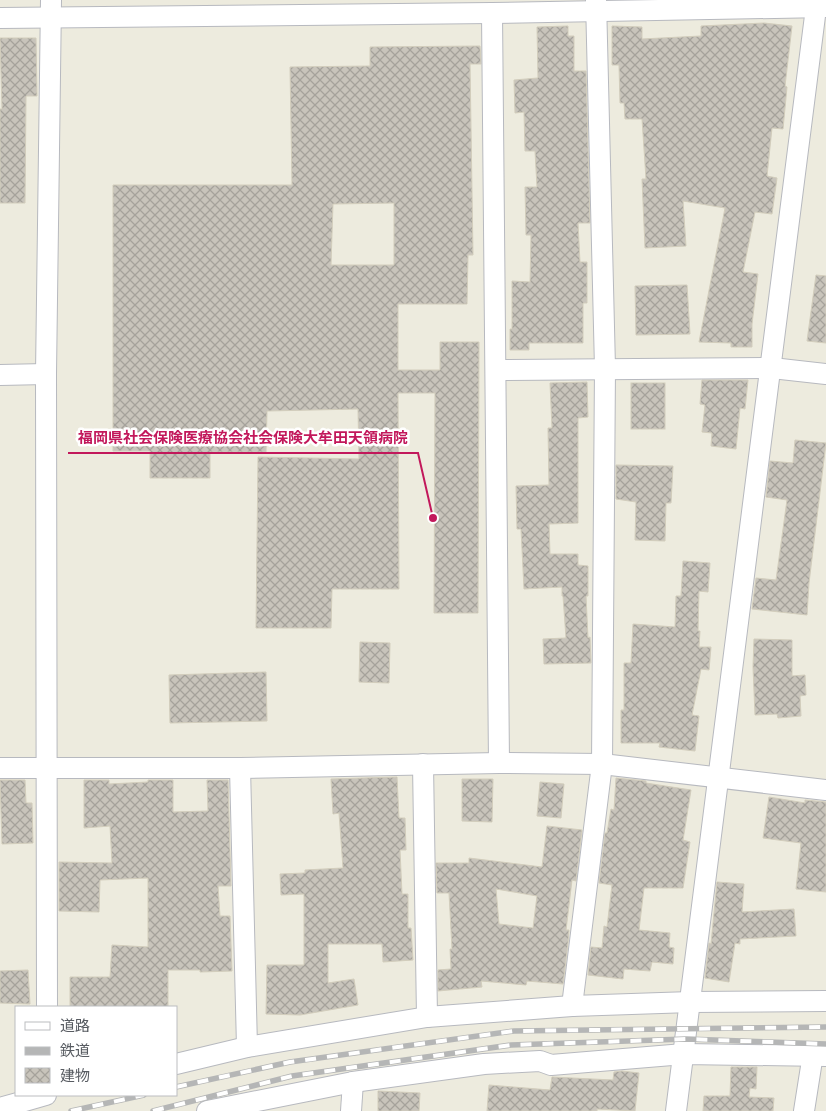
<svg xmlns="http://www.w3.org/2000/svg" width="826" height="1111" viewBox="0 0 826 1111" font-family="Signika,'Noto Sans JP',sans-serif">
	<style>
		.building { fill: url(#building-cross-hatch); stroke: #d2cdbc; fill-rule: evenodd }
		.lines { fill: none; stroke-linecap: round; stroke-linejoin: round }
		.minor-casing { stroke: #b7b9bf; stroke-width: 22 }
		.minor { stroke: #fff; stroke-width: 20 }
		.rail-casing { stroke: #b5b6b6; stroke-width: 5.5 }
		.rail { stroke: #fff; stroke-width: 4; stroke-dasharray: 11; stroke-linecap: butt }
		.leader { fill: none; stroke: #c2185b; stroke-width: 2 }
		.callout-dot { fill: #c2185b; stroke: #fff; stroke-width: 2 }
		.callout-label { font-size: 15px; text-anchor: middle; font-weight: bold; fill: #c2185b; stroke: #fff; stroke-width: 5; stroke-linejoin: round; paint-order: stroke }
	</style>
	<defs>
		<pattern id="building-cross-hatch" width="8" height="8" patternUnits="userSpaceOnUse" patternTransform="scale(1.25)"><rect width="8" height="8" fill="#c8c4bb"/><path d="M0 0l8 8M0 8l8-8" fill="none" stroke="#a5a29b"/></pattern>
	</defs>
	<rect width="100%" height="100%" fill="#edebde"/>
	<g class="building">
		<polygon points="764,23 792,26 785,86 787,87 783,129 772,128 767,176 777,178 772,214 755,212 743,272 758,274 752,324 752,347 731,347 731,343 699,342 725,208 683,201 686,246 645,248 642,179 646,179 642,119 625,119 624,103 620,103 619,65 612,65 612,26 642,27 642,39 701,36 701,26"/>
		<polygon points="568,26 568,36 574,36 574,71 586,71 590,223 578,223 580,262 587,262 587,303 583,303 583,343 529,343 529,350 510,350 510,329 512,329 512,281 530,282 531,235 526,235 525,187 537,187 535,151 525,151 524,112 515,113 514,80 538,78 537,27"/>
		<polygon points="0,38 36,38 37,96 26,96 25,203 0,203 0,109 2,109"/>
		<path d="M480,46L481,64H470L473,255H468L467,304H398V370H440V342H479L478,613H434L435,393H398L399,589H332L331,628H256L258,457L359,459L358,409L267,411L266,452H210V478H150V451H113V185H292L290,67L370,66V47ZM394,203V265H331L333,204Z"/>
		<polygon points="816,275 826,276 826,343 807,341"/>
		<polygon points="687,285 690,334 636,335 635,286"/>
		<polygon points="702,380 748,380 745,409 740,408 736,449 711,446 712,433 702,432 705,405 700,404"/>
		<polygon points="587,382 588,417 578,418 578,523 549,524 550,554 578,554 578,565 588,566 588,596 586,596 588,638 590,637 591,663 544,664 543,639 566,638 563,596 562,596 562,587 524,589 521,529 517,529 516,486 549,485 548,428 552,428 550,383"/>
		<rect x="631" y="383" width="34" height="46"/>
		<polygon points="795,440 826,443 809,583 807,615 752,609 756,578 776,580 787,500 766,497 770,461 793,463"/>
		<polygon points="616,465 673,466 671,503 666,503 665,541 635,540 636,502 616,499"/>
		<polygon points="683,561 710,563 708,592 699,591 698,631 700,631 699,647 711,647 709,670 701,669 692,715 699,716 695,751 659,747 660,743 621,743 621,710 624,710 624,663 631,663 633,624 675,627 676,596 681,596"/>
		<polygon points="754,639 792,640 792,676 805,675 806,695 800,696 801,716 778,718 777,714 755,715 753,667"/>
		<polygon points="360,642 390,643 389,683 359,682"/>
		<polygon points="266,672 267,721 170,723 169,675"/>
		<polygon points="397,777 399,818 405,818 406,850 400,850 402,894 408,894 408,928 411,928 413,960 383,962 382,944 328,944 328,983 354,979 358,1005 300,1015 266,1014 267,965 304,965 304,894 281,895 280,874 305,873 305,870 343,868 339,813 333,814 331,779"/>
		<polygon points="616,778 646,781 646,783 691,790 683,840 690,842 683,888 644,888 639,930 670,933 669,947 674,948 673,964 652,962 650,971 624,969 623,979 588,975 591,947 602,948 604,926 607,927 612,885 599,883 605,833 607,833 611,809 614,810"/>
		<polygon points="462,779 493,779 492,822 462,821"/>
		<polygon points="0,780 25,780 26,803 32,803 33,843 2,844"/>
		<polygon points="84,780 109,780 109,784 148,782 148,780 173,780 173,812 208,811 207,780 228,780 231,886 218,886 220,916 230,916 232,971 200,972 200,970 168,970 168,1007 70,1007 70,977 110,977 112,945 148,947 148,878 100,880 99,912 59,911 59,862 112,863 110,826 84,828"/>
		<polygon points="540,782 564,784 561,818 537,816"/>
		<polygon points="769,797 805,803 805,800 826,802 826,892 796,889 801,843 763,838"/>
		<path d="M547,826L582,830L576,881L572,880L566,930H569L568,943L563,984L527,981L526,985L481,981L482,987L438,991V970L451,969L450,949H452L449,893H437L436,863H469V858L542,867ZM496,889L537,896L533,928L499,924Z"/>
		<polygon points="717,882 744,884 742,912 794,909 796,936 740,939 740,944 735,943 729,982 705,978 709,943 711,944"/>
		<polygon points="28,970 30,1004 0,1003 0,971"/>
		<polygon points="731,1067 757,1067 756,1089 750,1088 749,1097 774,1098 773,1111 703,1111 704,1096 730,1096"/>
		<polygon points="622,1071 639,1073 635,1111 597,1109 597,1111 487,1111 489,1085 550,1090 552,1077 613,1080 614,1072"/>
		<polygon points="378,1091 420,1093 419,1111 378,1111"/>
	</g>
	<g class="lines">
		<defs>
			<g id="minor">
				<polyline points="492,13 499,763"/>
				<polyline points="0,18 492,13 826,7"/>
				<polyline points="496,370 772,368 826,374"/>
				<polyline points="0,375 46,374"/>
				<polyline points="423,764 427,1017"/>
				<polyline points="0,768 240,768 499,763 602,764 826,790"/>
				<polyline points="240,768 247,1047"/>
				<polyline points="572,1006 602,764 605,368 596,0"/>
				<polyline points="47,1007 46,374 51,0"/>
				<polyline points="176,1064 247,1047 427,1017 572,1006 691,1002 826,1001"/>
				<polyline points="0,1108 46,1095"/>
				<polyline points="207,1111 353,1082 484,1064 540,1061 551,1065 684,1054 826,1056"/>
				<polyline points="351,1111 353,1082"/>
				<polyline points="676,1111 817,0"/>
				<polyline points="804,1111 813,1054"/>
			</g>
		</defs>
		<use href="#minor" class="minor-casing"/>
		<use href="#minor" class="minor"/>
		<defs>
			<g id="rail">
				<polyline points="176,1087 290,1062 514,1031 826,1027"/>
				<polyline points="71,1111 144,1095"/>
				<polyline points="153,1111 292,1076 511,1045 686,1039 826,1044"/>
			</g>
		</defs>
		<use href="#rail" class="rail-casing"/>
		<use href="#rail" class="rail"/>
	</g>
	<path class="leader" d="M433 518L418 453H68"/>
	<circle class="callout-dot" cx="433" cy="518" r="5"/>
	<g class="callout-label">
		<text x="243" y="443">福岡県社会保険医療協会社会保険大牟田天領病院</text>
	</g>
	<rect x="15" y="1006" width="162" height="90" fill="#ffffff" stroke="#bcbdc0"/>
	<rect x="25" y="1022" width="25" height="8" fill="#ffffff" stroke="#bcbdc0"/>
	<text x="60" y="1031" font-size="15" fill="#575b61">道路</text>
	<rect x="25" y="1047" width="25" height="8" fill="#b5b6b6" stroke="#bcbdc0"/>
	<text x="60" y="1056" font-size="15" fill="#575b61">鉄道</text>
	<rect x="25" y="1068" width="25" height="15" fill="url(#building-cross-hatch)" stroke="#bcbdc0"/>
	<text x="60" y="1081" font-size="15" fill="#575b61">建物</text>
</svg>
